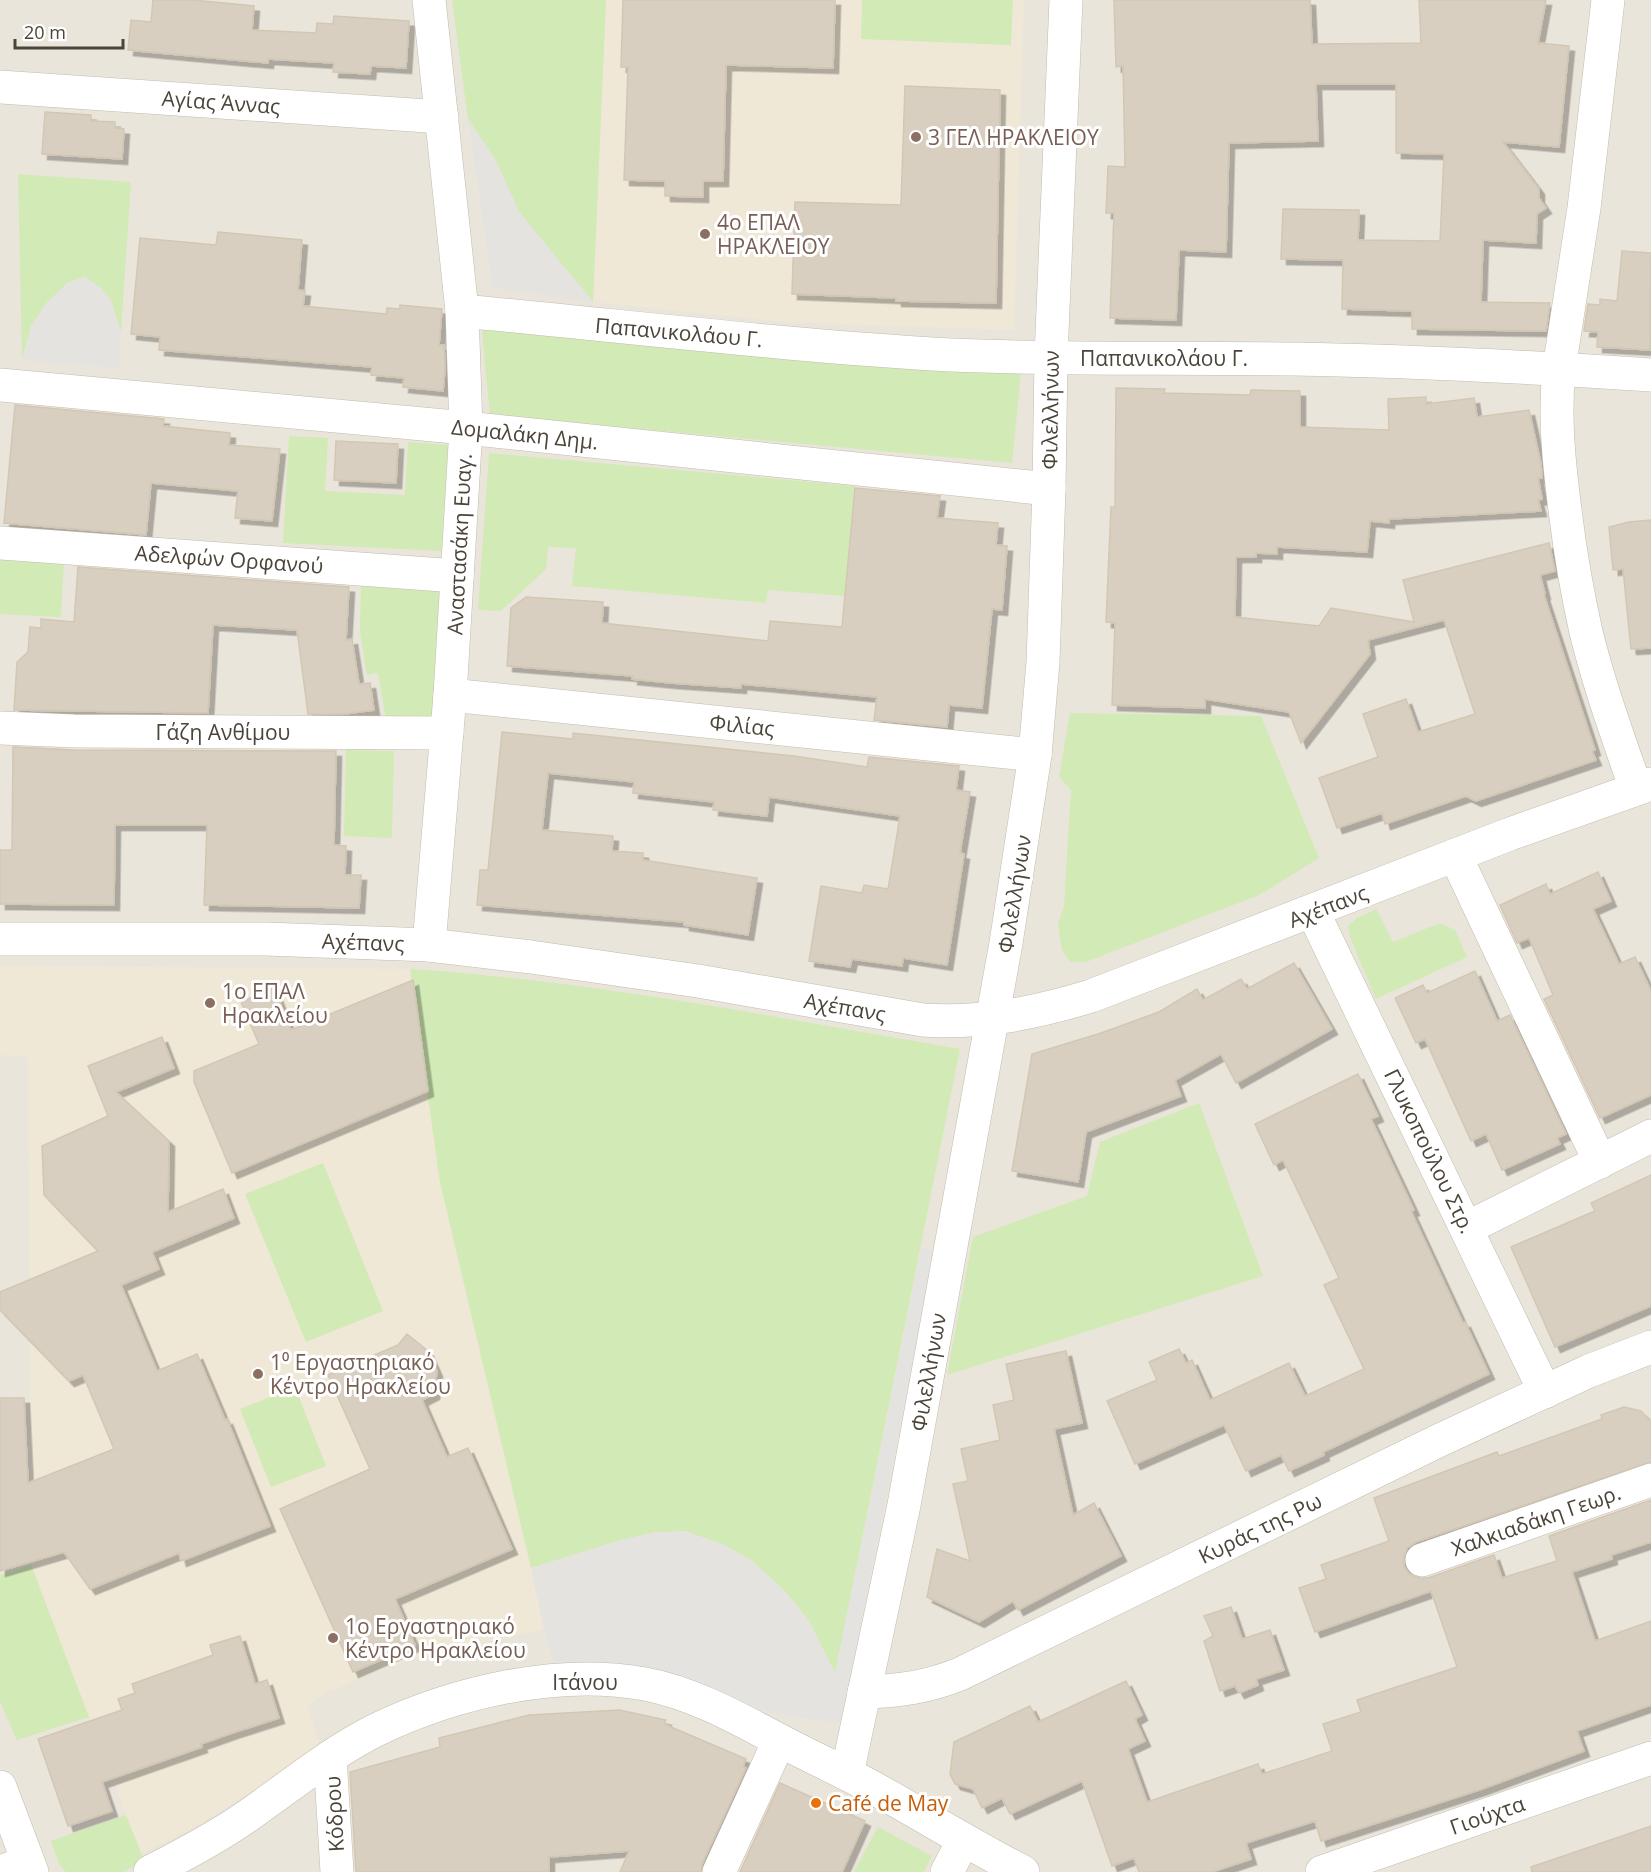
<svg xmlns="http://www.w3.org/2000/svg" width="1651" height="1872" viewBox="0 0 1651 1872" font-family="'Open Sans',sans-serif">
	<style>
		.residential { fill: #eae5da }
		.education { fill: #efe8d6 }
		.green { fill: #d2eab5 }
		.parking { fill: #e5e3e0 }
		.building { fill: #d8cfc1; stroke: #d3c7b4; stroke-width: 1.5; filter: url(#shadow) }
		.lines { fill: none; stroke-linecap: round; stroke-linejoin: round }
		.minor-casing { stroke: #c2bbae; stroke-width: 34 }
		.minor { stroke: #fff; stroke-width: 33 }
		.education-dot { fill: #8d6e63; stroke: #fff; stroke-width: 2 }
		.food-dot { fill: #e8710a; stroke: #fff; stroke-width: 2 }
		.labels { text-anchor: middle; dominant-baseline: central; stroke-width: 6; stroke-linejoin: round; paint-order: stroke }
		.street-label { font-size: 21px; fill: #4b4439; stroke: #fff }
		.education-label { font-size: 21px; fill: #785e54; stroke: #fff; text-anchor: start }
		.food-label { font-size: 21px; fill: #c56008; stroke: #fff; text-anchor: start }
	</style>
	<defs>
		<filter id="shadow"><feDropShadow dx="5.5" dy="5.5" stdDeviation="0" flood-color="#0004"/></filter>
	</defs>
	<rect width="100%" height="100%" fill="#f6f3ec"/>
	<rect class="residential" x="0" y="0" width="1651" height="1872"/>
	<g class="education">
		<polygon points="606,0 1024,0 1014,330 786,322 593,302"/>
		<polygon points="0,966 411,969 440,1182 531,1568 544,1629 443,1651 385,1668 326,1693 307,1705 321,1748 198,1825 141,1854 31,1565 28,1057 0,1055"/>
	</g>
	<g class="green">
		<polygon points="452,0 606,0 593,302 519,212 496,161 468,119"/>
		<polygon points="862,0 1013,0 1011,45 861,39"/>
		<polygon points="18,174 131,182 121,332 110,298 31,326 22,360"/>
		<polygon points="490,320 1021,372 1012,463 490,415 482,333"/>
		<polygon points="289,436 328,438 325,491 405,495 408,442 448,445 443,551 283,543"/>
		<polygon points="489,453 855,486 845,596 768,590 766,603 572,586 576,548 548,547 546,569 501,611 478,610"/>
		<polygon points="0,555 64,558 61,617 0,614"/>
		<polygon points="361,583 440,589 433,718 386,719 378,673 367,675 360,631"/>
		<polygon points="1070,713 1261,716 1319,858 1259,895 1086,962 1070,962 1062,950 1058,924 1064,906 1071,790 1059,777"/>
		<polygon points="346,750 394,751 392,838 344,836"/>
		<polygon points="1376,909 1393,942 1440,923 1455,930 1467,957 1376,999 1350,937 1348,926 1357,918"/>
		<path d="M410,969C595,981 778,1018 960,1049L835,1674L809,1621L784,1590L752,1561L621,1540L531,1568L440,1182Z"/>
		<polygon points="1199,1103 1263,1276 947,1375 973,1237 1087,1196 1100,1142"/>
		<polygon points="323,1163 383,1311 306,1342 245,1194"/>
		<polygon points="295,1387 326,1466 271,1487 240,1409"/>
		<polygon points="31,1565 89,1717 17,1740 0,1702 0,1575"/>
		<polygon points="126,1815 144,1860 123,1872 66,1872 59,1864 51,1841"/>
		<polygon points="878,1827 932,1856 924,1872 854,1872"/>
	</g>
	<g class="parking">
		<polygon points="468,119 496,161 519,212 593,302 493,288"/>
		<polygon points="85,277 101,288 110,298 121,332 119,368 22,360 31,326 47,302 68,282"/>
		<polygon points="921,1248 935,1251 841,1724 762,1711 715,1691 554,1664 544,1629 531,1568 621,1540 655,1532 685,1531 723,1544 752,1561 784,1590 809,1621 835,1673"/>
	</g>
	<g class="building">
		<polygon points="153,0 193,0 254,6 252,30 316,33 317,23 333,24 334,16 409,21 406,68 371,66 370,74 333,72 334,63 268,59 268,63 128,50 131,20 151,22"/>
		<polygon points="623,0 835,0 833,68 726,65 723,181 703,181 703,197 665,196 665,181 624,180 628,67 621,67"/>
		<polygon points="1114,0 1310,0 1312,44 1421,43 1419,0 1546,0 1538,43 1569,46 1559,147 1503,142 1539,189 1539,198 1546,208 1537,214 1536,243 1483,240 1481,302 1550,303 1546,331 1412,329 1412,311 1342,309 1343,260 1281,259 1283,209 1359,210 1358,240 1440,241 1444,154 1396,153 1396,84 1316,84 1318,141 1229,143 1226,252 1179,250 1176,320 1110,318 1114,213 1106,213 1108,166 1125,167 1123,66 1116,67"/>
		<polygon points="905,86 1000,90 996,303 896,301 896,298 792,294 795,202 901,205"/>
		<polygon points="45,112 91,115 91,121 115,122 115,128 124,129 122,159 42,154"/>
		<polygon points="218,232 302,240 298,290 305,291 303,306 386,314 387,308 400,309 400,305 442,309 439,345 444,345 445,370 443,391 403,387 404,378 371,375 372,367 159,350 160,337 131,334 140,238 216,245"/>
		<polygon points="1622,251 1651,253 1650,350 1597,347 1598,332 1584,331 1588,304 1600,305 1600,299 1617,301"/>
		<polygon points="1116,388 1165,389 1164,393 1250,395 1251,390 1300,391 1300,427 1389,430 1388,399 1426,397 1426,404 1474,398 1477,417 1529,410 1541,464 1542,478 1538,478 1542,499 1538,500 1541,511 1389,519 1389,523 1370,521 1367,552 1277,547 1277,554 1256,553 1256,557 1236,557 1235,617 1319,626 1331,608 1414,622 1403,580 1549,543 1555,571 1540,575 1545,594 1544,595 1595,750 1592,751 1596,760 1476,801 1466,796 1385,824 1382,813 1337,828 1319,778 1378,757 1363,714 1406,699 1418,732 1475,714 1444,620 1368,640 1370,654 1301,743 1289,712 1205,699 1205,708 1112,705 1115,623 1106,622 1111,507 1115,507"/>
		<polygon points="15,405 164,419 163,426 230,433 229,445 280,449 272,521 235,518 238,491 151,483 146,535 4,523"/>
		<polygon points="336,441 398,444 396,483 334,480"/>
		<polygon points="855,488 940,496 937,518 998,523 996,545 1007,546 1002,610 992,609 982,708 949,705 947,727 874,720 877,697 741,684 741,688 671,683 632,679 633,676 507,666 511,608 526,597 603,602 602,623 768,641 770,621 842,627"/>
		<polygon points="1651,520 1651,648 1631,649 1623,569 1613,570 1609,527 1629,522"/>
		<polygon points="78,567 349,587 346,640 352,639 359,684 370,683 374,710 344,714 308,714 297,630 213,625 208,713 14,710 17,662 28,652 30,627 41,628 41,619 74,622"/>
		<polygon points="502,732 573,739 573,733 794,756 867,767 869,757 959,766 956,790 970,792 960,853 964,854 947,965 903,958 902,966 852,959 850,967 809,961 821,886 862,893 864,885 888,889 900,816 769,797 767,816 713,810 714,802 633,793 634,782 548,773 542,830 613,836 612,851 643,853 643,860 757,878 748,935 684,925 684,922 477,905 480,870 488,870"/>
		<polygon points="13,747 74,750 336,751 334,845 346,846 345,875 361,875 359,908 204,905 207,825 115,825 114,905 0,904 0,850 12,850"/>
		<polygon points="1598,872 1611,901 1593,909 1619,964 1635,957 1651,991 1651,1095 1600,1118 1544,999 1553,995 1529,938 1517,943 1500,905 1546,884 1550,894"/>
		<polygon points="1294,963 1332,1029 1236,1083 1221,1054 1175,1080 1181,1096 1086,1132 1078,1182 1012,1171 1032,1054 1101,1033 1159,1012 1197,989 1203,1000 1241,979 1247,989"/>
		<polygon points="1475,971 1497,1021 1510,1015 1566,1134 1557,1138 1560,1144 1502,1170 1486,1134 1471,1141 1425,1039 1416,1043 1395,998 1423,985 1427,993"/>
		<polygon points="413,980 428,1091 232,1173 194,1082 194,1071 259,1044 241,1002 274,988 291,1030"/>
		<polygon points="162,1037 174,1068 116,1092 169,1141 168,1212 223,1189 234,1218 152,1252 159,1269 121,1285 157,1371 197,1354 225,1420 227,1419 270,1526 181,1561 179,1553 90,1589 64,1552 0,1571 0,1398 24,1398 28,1483 114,1449 83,1375 69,1381 0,1310 0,1292 98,1251 44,1195 42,1146 108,1116 88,1066"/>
		<polygon points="1358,1074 1378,1116 1371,1119 1414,1210 1411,1211 1463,1323 1465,1322 1489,1374 1323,1452 1324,1455 1289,1471 1281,1455 1246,1471 1224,1425 1135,1464 1107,1401 1157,1380 1149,1362 1179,1349 1186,1363 1192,1360 1210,1400 1289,1363 1305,1396 1364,1369 1324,1285 1339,1278 1283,1160 1274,1165 1255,1124"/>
		<polygon points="1651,1175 1651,1306 1555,1347 1511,1247 1595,1211 1591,1203"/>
		<polygon points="407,1334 428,1351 437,1371 434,1394 422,1400 447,1457 468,1448 512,1549 395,1599 415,1645 353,1672 280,1509 370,1469 328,1375 398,1345"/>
		<polygon points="1066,1351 1082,1423 1054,1429 1073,1515 1094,1503 1121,1556 1018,1610 1013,1601 979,1622 927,1597 937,1549 970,1561 953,1484 968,1481 961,1449 1000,1440 993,1405 1014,1400 1006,1364"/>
		<polygon points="1624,1407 1641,1411 1651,1422 1651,1462 1416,1542 1407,1548 1404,1557 1404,1566 1409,1574 1419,1578 1428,1578 1494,1555 1502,1578 1557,1561 1549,1536 1651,1500 1651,1542 1611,1555 1612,1559 1572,1572 1595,1641 1651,1621 1651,1705 1577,1731 1584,1751 1482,1789 1321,1841 1315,1821 1246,1843 1251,1859 1212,1872 1139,1872 1134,1858 1112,1866 1082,1781 1010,1814 1002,1798 982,1808 973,1789 955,1784 950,1774 954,1742 1030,1706 1038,1722 1126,1681 1142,1715 1135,1719 1145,1741 1128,1749 1147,1802 1258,1764 1262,1774 1332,1751 1323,1724 1361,1712 1357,1700 1457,1667 1431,1591 1315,1632 1299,1588 1326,1579 1321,1565 1389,1541 1374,1498 1497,1452 1499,1456 1602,1419 1601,1415"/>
		<polygon points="1231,1607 1242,1639 1270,1630 1284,1670 1256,1679 1258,1685 1239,1693 1235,1686 1220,1691 1204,1641 1213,1636 1204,1616"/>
		<polygon points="240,1636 255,1684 267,1680 279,1718 232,1733 201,1744 202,1747 102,1782 112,1811 68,1826 38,1739 122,1710 118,1699 135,1693 132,1684 213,1655 210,1645"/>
		<polygon points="619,1710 666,1720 664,1724 746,1759 743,1766 746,1768 702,1864 701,1872 620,1872 629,1851 549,1857 549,1872 356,1872 350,1772 440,1747 439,1738 529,1715"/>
		<polygon points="780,1783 865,1821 842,1872 740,1872"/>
		<polygon points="1651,1826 1651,1872 1532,1872 1531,1867"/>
	</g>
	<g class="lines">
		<defs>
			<g id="minor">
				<polyline points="429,0 462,311 466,428 450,695 429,945"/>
				<path d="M1608,0L1584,208L1559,369C1554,417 1559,463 1565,510C1570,551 1577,592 1586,632C1599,685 1618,737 1636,789"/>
				<polyline points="0,87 442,117"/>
				<path d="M462,311C625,326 788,346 951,355C1065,360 1179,357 1292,359C1412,361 1532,367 1651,375"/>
				<polyline points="0,385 466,428 1049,489"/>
				<polyline points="0,543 457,576"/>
				<polyline points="450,695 1035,755"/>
				<polyline points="0,728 74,731 447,733"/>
				<polyline points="1455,855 1600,1162"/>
				<polyline points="1313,912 1545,1392"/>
				<path d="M0,939H266L429,945L531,957L698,981L923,1020C981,1024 1035,1013 1091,996L1510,834L1651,784"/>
				<polyline points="1467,1228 1651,1136"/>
				<polyline points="1422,1560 1651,1480"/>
				<path d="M864,1692C899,1691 928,1687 960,1674L1440,1440L1589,1371L1651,1347"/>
				<polyline points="330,1757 337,1872"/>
				<polyline points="847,1774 904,1505 1006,943 1035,755 1043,662 1049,489 1051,357 1066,0"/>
				<polyline points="0,1787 32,1872"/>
				<polyline points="0,1872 28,1862"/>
				<path d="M150,1872C181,1856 214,1839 243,1819C287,1789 328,1754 376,1730C455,1692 558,1668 645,1684C693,1693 737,1718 779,1740C809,1756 840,1770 870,1786C921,1814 971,1845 1023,1872"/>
				<polyline points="719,1872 779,1741"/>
				<polyline points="947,1872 963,1841"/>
				<polyline points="1322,1872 1651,1758"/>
			</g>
		</defs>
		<use href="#minor" class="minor-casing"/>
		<use href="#minor" class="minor"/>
	</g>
	<g class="education-dot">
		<circle cx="916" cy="137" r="6"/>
		<circle cx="705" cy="234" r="6"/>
		<circle cx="210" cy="1003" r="6"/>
		<circle cx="258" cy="1374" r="6"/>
		<circle cx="333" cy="1638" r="6"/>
	</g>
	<circle class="food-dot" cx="816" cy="1803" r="6"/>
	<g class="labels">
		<g class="street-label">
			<text transform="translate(221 102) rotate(4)">Αγίας Άννας</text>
			<text transform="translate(679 332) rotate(5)">Παπανικολάου Γ.</text>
			<text x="1164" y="358">Παπανικολάου Γ.</text>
			<text transform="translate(1050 410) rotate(-89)">Φιλελλήνων</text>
			<text transform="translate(525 434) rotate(6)">Δομαλάκη Δημ.</text>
			<text transform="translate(459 544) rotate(-87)">Αναστασάκη Ευαγ.</text>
			<text transform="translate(229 559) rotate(4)">Αδελφών Ορφανού</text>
			<text transform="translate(742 725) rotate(6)">Φιλίας</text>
			<text x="223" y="732">Γάζη Ανθίμου</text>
			<text transform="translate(1014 894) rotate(-81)">Φιλελλήνων</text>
			<text transform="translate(1328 906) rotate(-21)">Αχέπανς</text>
			<text transform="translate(363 942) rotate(2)">Αχέπανς</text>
			<text transform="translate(845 1007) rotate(10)">Αχέπανς</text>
			<text transform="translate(1430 1151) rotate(64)">Γλυκοπούλου Στρ.</text>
			<text transform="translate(928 1372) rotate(-80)">Φιλελλήνων</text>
			<text transform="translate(1536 1520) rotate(-19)">Χαλκιαδάκη Γεωρ.</text>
			<text transform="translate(1260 1528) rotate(-26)">Κυράς της Ρω</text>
			<text x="585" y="1682">Ιτάνου</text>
			<text transform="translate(334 1814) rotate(-93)">Κόδρου</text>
			<text transform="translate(1487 1815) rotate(-19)">Γιούχτα</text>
		</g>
		<g class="education-label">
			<text x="928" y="137">3 ΓΕΛ ΗΡΑΚΛΕΙΟΥ</text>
			<text x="717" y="222">4ο ΕΠΑΛ<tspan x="717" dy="24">ΗΡΑΚΛΕΙΟΥ</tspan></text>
			<text x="222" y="991">1ο ΕΠΑΛ<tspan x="222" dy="24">Ηρακλείου</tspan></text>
			<text x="270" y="1362">1⁰ Εργαστηριακό<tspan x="270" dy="24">Κέντρο Ηρακλείου</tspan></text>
			<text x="345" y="1626">1ο Εργαστηριακό<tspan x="345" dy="24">Κέντρο Ηρακλείου</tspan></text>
		</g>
		<g class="food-label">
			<text x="828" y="1803">Café de May</text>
		</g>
	</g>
	<path d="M15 39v9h108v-9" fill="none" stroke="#4b4439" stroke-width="3"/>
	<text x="24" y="39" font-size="18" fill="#4b4439" stroke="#ffffff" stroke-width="4.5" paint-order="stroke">20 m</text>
</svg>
